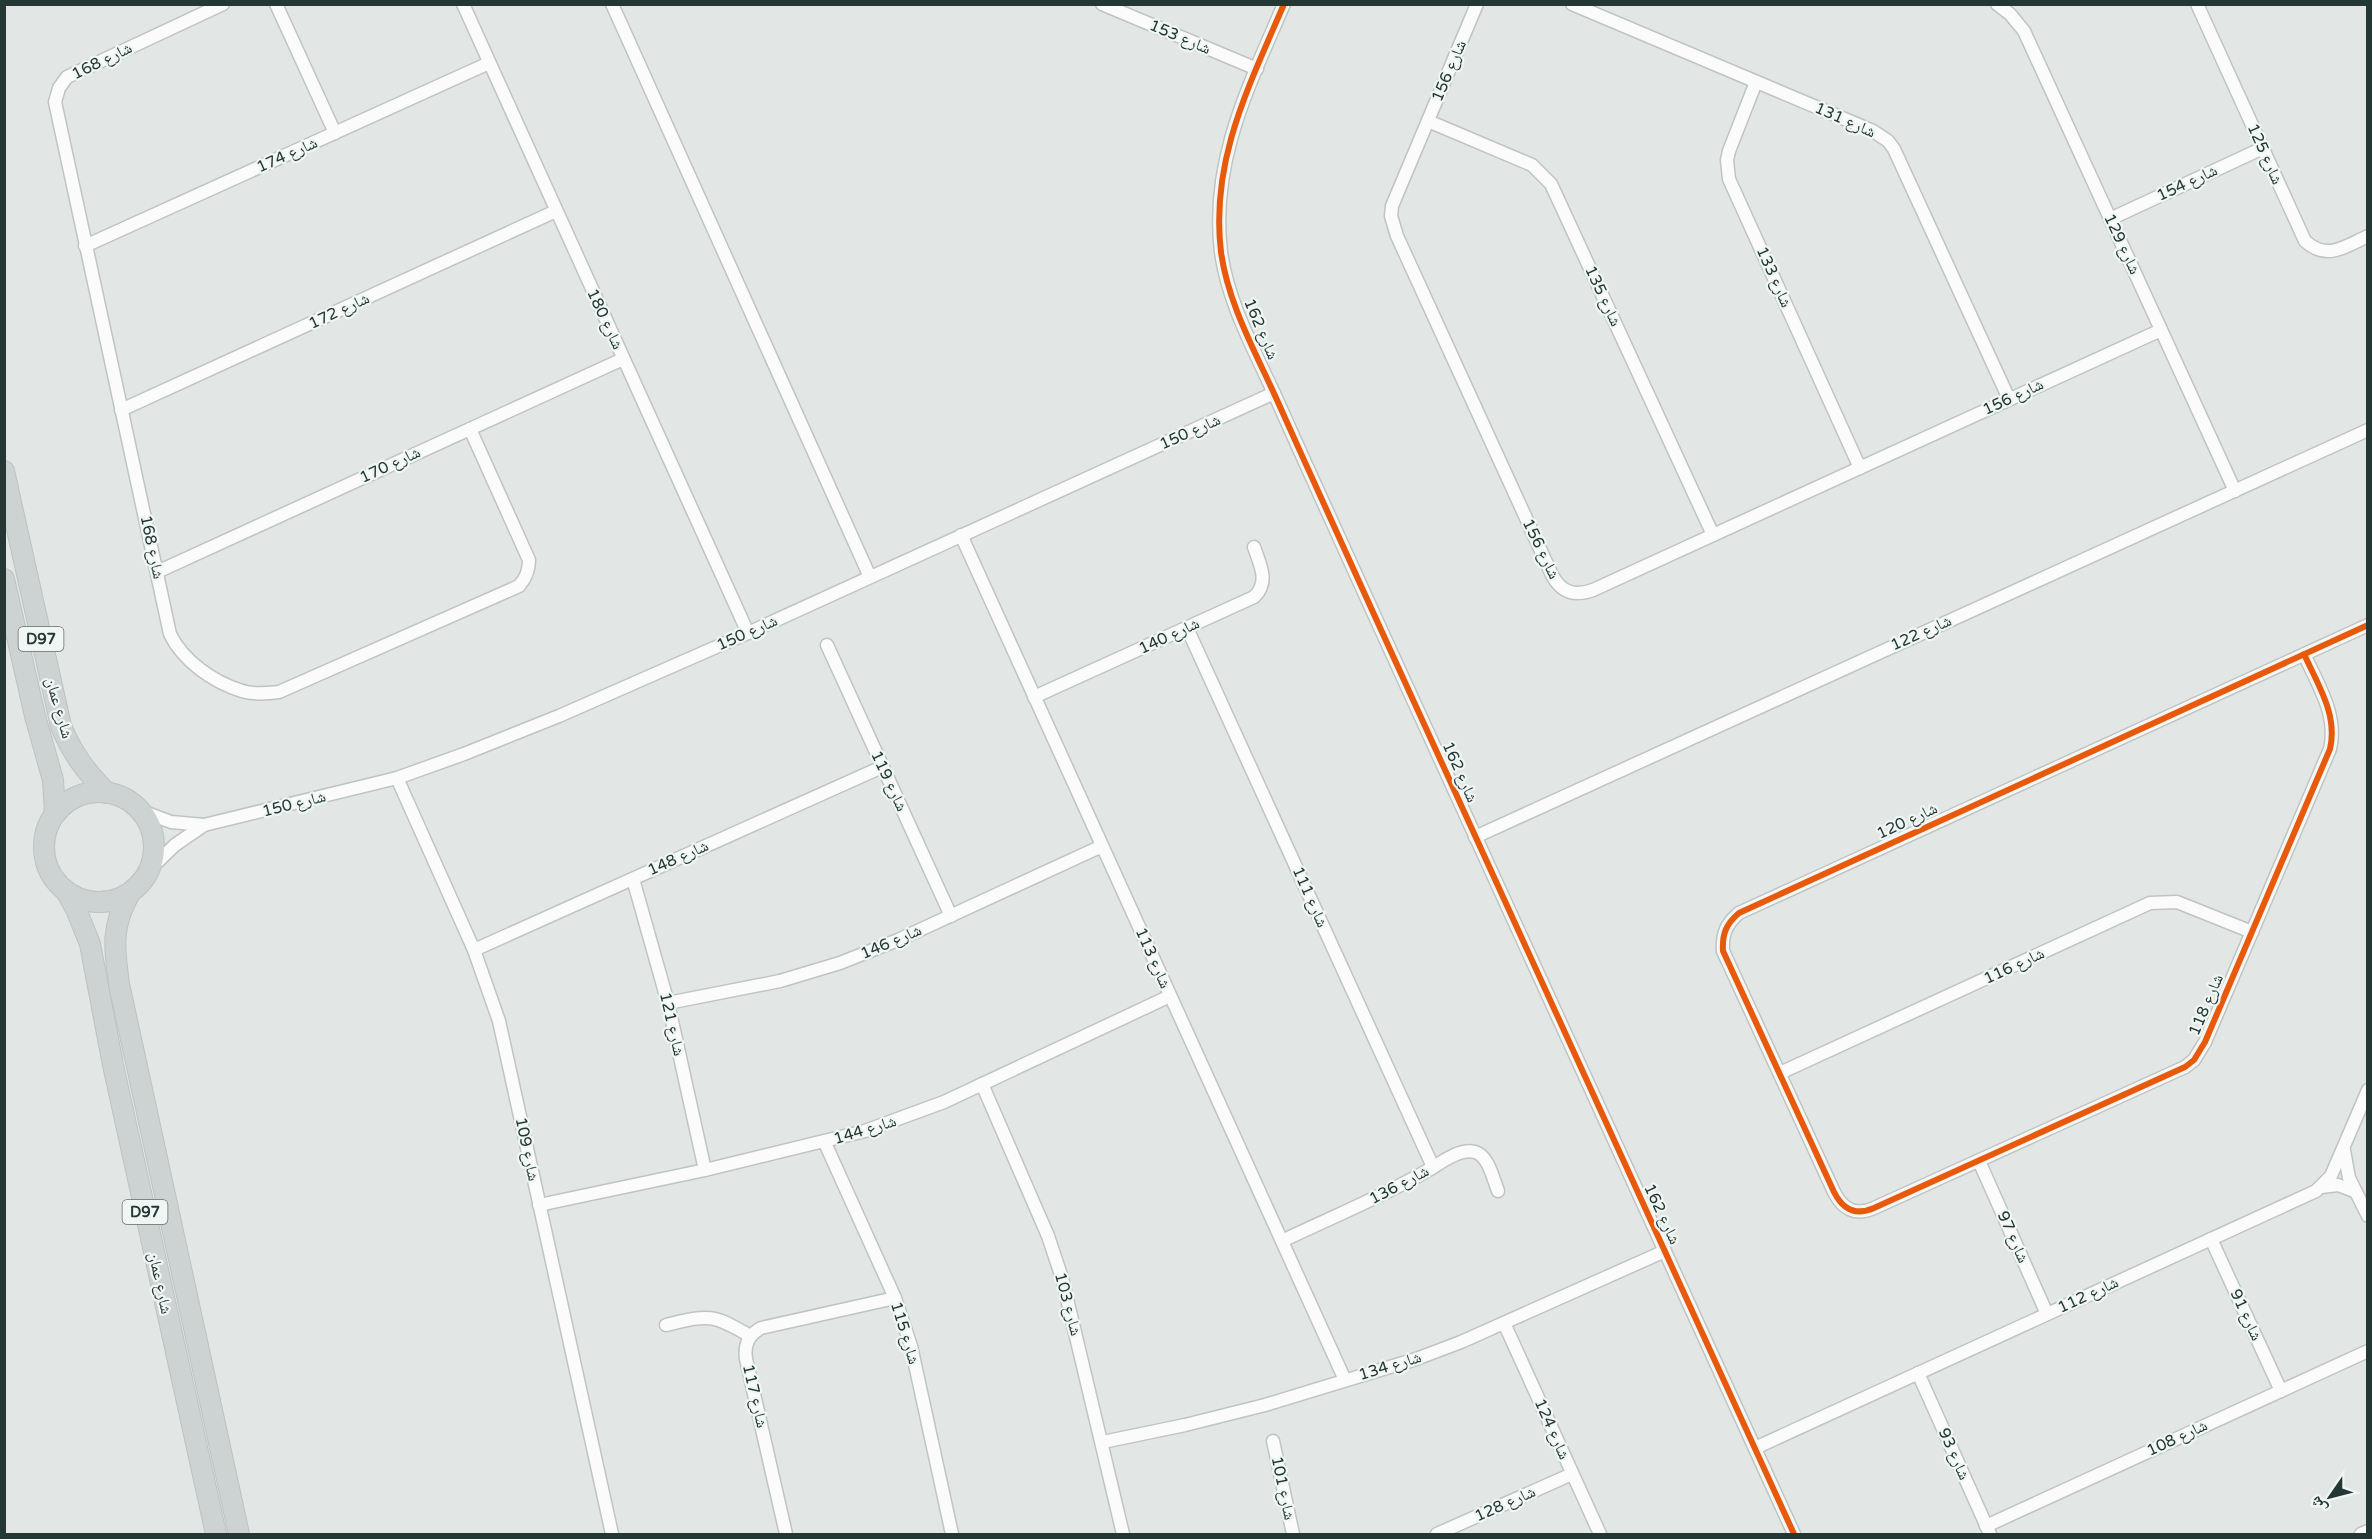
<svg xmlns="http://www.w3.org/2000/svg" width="2372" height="1539" viewBox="0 0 2372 1539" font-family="'Varela Round','Noto Naskh Arabic',sans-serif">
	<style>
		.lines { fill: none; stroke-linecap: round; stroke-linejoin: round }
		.minor-casing { stroke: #bfc4c2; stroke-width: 15 }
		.primary-casing { stroke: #bcc3c1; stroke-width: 22 }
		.minor { stroke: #fbfbfb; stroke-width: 12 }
		.primary { stroke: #cdd3d2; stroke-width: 20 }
		.cycleway-casing { stroke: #f0f6f4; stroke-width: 10 }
		.cycleway { stroke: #e8590c; stroke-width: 6 }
		.labels { text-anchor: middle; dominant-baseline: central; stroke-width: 4.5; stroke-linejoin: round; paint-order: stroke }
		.shield { fill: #f0f6f4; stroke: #60706e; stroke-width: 1.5 }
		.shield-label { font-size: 15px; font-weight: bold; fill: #233734 }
		.street-label { font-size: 16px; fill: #233734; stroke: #f0f6f4 }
	</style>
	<rect width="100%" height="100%" fill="#e2e7e5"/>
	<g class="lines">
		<defs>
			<g id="minor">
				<path d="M223,4L67,77L59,88L55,102L170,634C183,661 213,682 242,691C254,695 267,693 279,692L519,586C526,578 529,571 529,560L470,429"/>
				<polyline points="276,4 335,133"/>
				<polyline points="463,4 748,633"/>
				<polyline points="612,4 870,577"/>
				<polyline points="1102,4 1257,69"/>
				<path d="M1284,4C1249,86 1210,161 1221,252C1228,304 1256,353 1277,400C1310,474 1344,548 1377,621C1516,926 1655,1230 1794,1534"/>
				<path d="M1477,4L1392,206L1391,216L1397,236L1552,575C1561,592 1574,597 1593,590L2161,330"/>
				<polyline points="1572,4 1873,131 1888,141 1894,149 2009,399"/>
				<polyline points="1997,4 2010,14 2024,31 2235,491"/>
				<path d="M2197,4L2305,241C2327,261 2344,247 2368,236"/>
				<polyline points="1756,82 1729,151 1727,160 1729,179 1860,468"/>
				<polyline points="1428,121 1532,165 1551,184 1713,535"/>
				<polyline points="2110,219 2263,148"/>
				<polyline points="85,246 489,63"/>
				<polyline points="121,410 556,211"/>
				<polyline points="961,535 1345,1380"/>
				<polyline points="157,572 623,359"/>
				<polyline points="1187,628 1433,1167"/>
				<polyline points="827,645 951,916"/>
				<path d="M2304,654C2318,685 2338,715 2330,749L2205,1042L2194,1060L2185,1067L1874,1208C1856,1216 1843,1210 1834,1192L1723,951C1722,934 1726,924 1739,913L2368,625"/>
				<path d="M1034,697L1254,597C1270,582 1260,565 1254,547"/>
				<polyline points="397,778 474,950 499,1021 612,1534"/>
				<polyline points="139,810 171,822 204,825 397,778 464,754 559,716 748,633 1274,393"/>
				<polyline points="1475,837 2368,430"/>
				<polyline points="149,870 175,845 204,825"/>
				<polyline points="633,879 668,1003 705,1170"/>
				<polyline points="474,950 882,767"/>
				<polyline points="668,1003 780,981 840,963 898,940 1102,846"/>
				<polyline points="1780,1073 2150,903 2177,902 2252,932"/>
				<polyline points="982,1084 1048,1236 1062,1278 1123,1534"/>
				<polyline points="825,1143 895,1298 911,1346 952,1534"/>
				<polyline points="2344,1150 2349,1178 2368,1216"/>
				<polyline points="1979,1161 2047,1314"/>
				<polyline points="2321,1187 2338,1185 2354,1191"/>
				<polyline points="539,1205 705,1170 865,1131 944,1102 1170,996"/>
				<polyline points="2211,1239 2281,1391"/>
				<path d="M1282,1241C1332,1217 1384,1196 1432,1168C1443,1161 1461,1148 1475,1152C1489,1156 1493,1179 1498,1191"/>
				<polyline points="1504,1323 1600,1534"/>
				<path d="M666,1325C708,1315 712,1313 750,1336"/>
				<polyline points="1918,1373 1990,1534"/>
				<polyline points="1273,1441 1293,1534"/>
				<polyline points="1103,1442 1185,1425 1265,1405 1416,1359 1461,1342 1665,1251"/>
				<polyline points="1755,1448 2316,1191 2331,1176 2368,1090"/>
				<polyline points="1986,1526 2368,1351"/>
				<path d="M786,1534L746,1359C744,1345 748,1335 761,1328L895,1298"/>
				<polyline points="1437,1534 1572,1474"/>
				<polyline points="2361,1534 2368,1531"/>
			</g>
			<g id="primary">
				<path d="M4,471L61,726C72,753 86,772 107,793"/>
				<polyline points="4,579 35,716 53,780 55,814"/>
				<circle cx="99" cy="847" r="55"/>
				<polyline points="67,893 76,909 90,944 113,1065 216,1534"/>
				<path d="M130,893C111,926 114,948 119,984L239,1534"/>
			</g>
		</defs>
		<use href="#minor" class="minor-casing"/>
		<use href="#primary" class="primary-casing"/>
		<use href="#minor" class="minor"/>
		<use href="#primary" class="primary"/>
		<defs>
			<g id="cycleway">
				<path d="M1284,4C1249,86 1210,161 1221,252C1228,304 1256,353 1277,400C1310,474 1344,548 1377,621C1516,926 1655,1230 1794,1534"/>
				<path d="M2304,654C2318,685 2338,715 2330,749L2205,1042L2194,1060L2185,1067L1874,1208C1856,1216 1843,1210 1834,1192L1723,951C1722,934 1726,924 1739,913L2368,625"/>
			</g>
		</defs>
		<use href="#cycleway" class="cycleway-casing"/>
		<use href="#cycleway" class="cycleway"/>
	</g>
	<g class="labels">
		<g class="shield">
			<rect x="18.5" y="627" width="45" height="24" rx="4.5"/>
			<rect x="122.5" y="1200" width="45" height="24" rx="4.5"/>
		</g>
		<g class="shield-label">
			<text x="41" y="639">D97</text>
			<text x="145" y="1212">D97</text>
		</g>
		<g class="street-label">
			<text transform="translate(1180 37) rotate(23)">شارع 153</text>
			<text transform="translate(102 61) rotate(-26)">شارع 168</text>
			<text transform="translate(1449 71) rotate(-67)">شارع 156</text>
			<text transform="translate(1845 120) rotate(24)">شارع 131</text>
			<text transform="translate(2265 154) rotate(66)">شارع 125</text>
			<text transform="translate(287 155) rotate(-24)">شارع 174</text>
			<text transform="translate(2187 183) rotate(-25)">شارع 154</text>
			<text transform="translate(2122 244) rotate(65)">شارع 129</text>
			<text transform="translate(1774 277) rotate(66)">شارع 133</text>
			<text transform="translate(1603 296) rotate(65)">شارع 135</text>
			<text transform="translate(339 311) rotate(-25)">شارع 172</text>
			<text transform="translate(605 319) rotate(65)">شارع 180</text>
			<text transform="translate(1261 329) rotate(67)">شارع 162</text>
			<text transform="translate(2013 397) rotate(-25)">شارع 156</text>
			<text transform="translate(1190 432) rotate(-24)">شارع 150</text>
			<text transform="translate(390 465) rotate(-25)">شارع 170</text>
			<text transform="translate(152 547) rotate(78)">شارع 168</text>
			<text transform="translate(1541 549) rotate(64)">شارع 156</text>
			<text transform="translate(747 633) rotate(-24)">شارع 150</text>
			<text transform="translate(1921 633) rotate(-24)">شارع 122</text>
			<text transform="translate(1169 636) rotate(-25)">شارع 140</text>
			<text transform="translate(59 708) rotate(74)">شارع عمان</text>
			<text transform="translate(1460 772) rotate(66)">شارع 162</text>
			<text transform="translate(889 781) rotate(65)">شارع 119</text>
			<text transform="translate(294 804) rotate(-14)">شارع 150</text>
			<text transform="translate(1907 821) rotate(-25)">شارع 120</text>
			<text transform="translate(678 858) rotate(-24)">شارع 148</text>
			<text transform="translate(1310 897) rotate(66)">شارع 111</text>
			<text transform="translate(891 942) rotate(-23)">شارع 146</text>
			<text transform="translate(1153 958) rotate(66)">شارع 113</text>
			<text transform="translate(2014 966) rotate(-25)">شارع 116</text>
			<text transform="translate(2206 1005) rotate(-67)">شارع 118</text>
			<text transform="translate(672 1024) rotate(77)">شارع 121</text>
			<text transform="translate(865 1130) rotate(-17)">شارع 144</text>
			<text transform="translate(527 1149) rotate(78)">شارع 109</text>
			<text transform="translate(1399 1185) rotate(-28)">شارع 136</text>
			<text transform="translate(1662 1214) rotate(65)">شارع 162</text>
			<text transform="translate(2013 1237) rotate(66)">شارع 97</text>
			<text transform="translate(160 1283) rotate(78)">شارع عمان</text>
			<text transform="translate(2088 1295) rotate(-25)">شارع 112</text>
			<text transform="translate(1068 1304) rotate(75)">شارع 103</text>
			<text transform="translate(2246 1315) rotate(65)">شارع 91</text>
			<text transform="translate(905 1333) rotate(73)">شارع 115</text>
			<text transform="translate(1390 1366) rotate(-17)">شارع 134</text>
			<text transform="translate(755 1396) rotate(77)">شارع 117</text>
			<text transform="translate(1552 1429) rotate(66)">شارع 124</text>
			<text transform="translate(2177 1438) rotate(-25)">شارع 108</text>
			<text transform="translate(1954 1454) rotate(66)">شارع 93</text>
			<text transform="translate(1283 1488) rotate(78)">شارع 101</text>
			<text transform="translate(1505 1504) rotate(-24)">شارع 128</text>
		</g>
	</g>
	<rect width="2372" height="1539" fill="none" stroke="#233734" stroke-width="12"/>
	<g transform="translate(2330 1497) rotate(235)" stroke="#f0f6f4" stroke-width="4.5" paint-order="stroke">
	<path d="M0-4.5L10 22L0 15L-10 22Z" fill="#233734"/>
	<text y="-9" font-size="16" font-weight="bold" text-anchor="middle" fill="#233734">ش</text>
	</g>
</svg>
